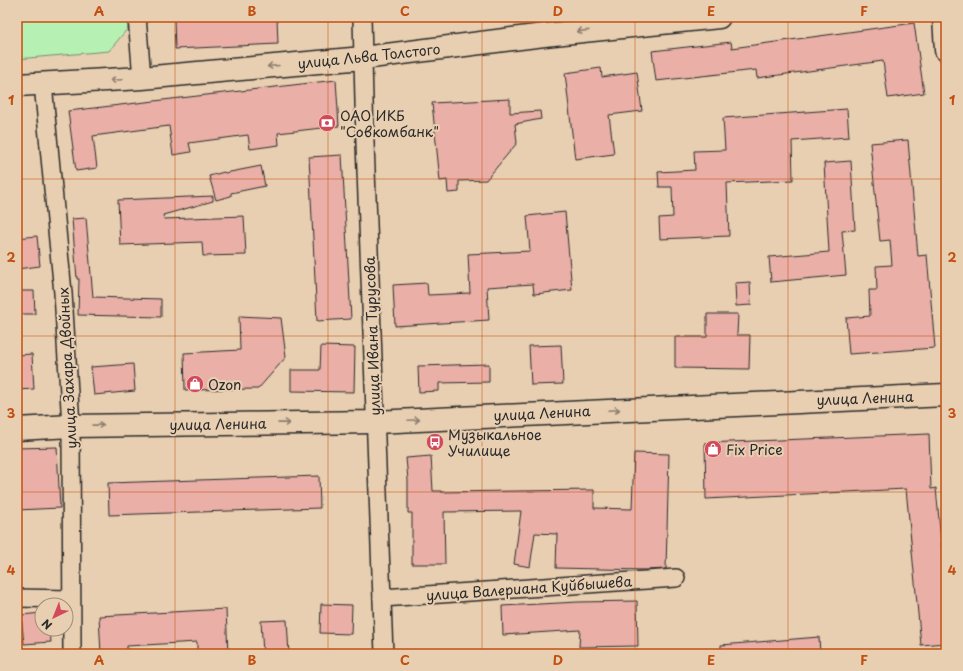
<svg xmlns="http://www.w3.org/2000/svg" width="963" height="671" viewBox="0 0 963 671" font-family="'Playpen Sans',sans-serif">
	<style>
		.green { fill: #b7f0b3; stroke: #718e6f }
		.building { fill: #eaafa7; stroke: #2b2b2b }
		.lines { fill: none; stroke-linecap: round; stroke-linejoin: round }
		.street-casing { stroke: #2b2b2b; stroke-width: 20 }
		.secondary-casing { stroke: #2b2b2b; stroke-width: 25 }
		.street { stroke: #e9cfb1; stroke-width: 17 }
		.secondary { stroke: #e9cfb1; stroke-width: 22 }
		.oneway { stroke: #8a7d6e }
		.grid { fill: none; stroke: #c25012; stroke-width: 1; stroke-opacity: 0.55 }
		.labels { text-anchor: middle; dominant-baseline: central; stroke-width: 4; stroke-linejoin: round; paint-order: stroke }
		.street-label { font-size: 14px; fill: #2b2b2b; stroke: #e9cfb1 }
		.poi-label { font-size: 14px; fill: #2b2b2b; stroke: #e9cfb1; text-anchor: start }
		.neatline { fill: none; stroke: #c25012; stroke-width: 1.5 }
		.grid-label { font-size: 13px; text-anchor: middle; font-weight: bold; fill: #c25012 }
	</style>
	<rect width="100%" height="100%" fill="#e9cfb1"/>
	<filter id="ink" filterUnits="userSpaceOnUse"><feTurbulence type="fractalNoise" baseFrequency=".025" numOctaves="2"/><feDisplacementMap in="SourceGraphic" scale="8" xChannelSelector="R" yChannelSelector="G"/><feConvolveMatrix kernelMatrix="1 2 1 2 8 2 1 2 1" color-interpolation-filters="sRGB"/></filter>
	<g filter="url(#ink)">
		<polygon class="green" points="17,17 127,17 128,28 109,51 17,59"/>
		<g class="building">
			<polygon points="174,17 277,17 278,44 175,49"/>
			<polygon points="914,23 924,93 888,98 883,61 757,78 756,70 656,81 652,51 731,42 732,48"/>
			<polygon points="601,68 602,77 637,72 642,111 609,115 614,154 575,159 565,73"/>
			<polygon points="336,80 339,126 278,133 279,145 250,149 248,135 189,143 191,152 173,155 169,126 93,136 97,168 76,171 68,111"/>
			<polygon points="510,99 510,113 540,111 541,119 515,124 517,143 486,180 459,181 459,192 448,193 447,180 440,181 432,103"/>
			<polygon points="847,109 849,137 792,141 793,180 727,183 729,236 660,239 659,218 673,217 672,187 659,187 658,172 695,170 694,151 725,150 723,118"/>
			<polygon points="908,140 918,256 927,255 935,348 849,354 846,318 870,316 869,290 877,290 876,266 892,265 890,240 880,241 870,143"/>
			<polygon points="342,155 351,319 317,321 309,157"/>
			<polygon points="851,161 855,230 842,231 846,275 771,282 769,257 829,252 824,163"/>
			<polygon points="261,166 265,186 231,193 231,196 216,200 209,176 224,172 225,173"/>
			<polygon points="213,196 213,201 163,215 164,219 244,216 246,255 203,256 202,242 120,245 118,200"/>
			<polygon points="565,212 572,290 534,294 533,284 487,287 489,320 395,326 393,285 427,283 428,295 470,293 468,254 530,251 527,216"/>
			<polygon points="86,218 93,297 161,299 161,317 78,315 79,279 77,279 72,219"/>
			<polygon points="37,236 40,266 17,269 17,238"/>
			<polygon points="750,282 751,305 736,306 735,283"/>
			<polygon points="17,291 34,291 35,314 17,314"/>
			<polygon points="707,314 738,314 737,335 750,335 749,369 675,368 675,337 707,337"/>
			<polygon points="239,316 281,318 286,357 258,389 185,390 184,353 240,350"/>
			<polygon points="561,345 563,384 531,385 529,346"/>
			<polygon points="321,346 355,347 354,392 291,391 291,370 320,370"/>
			<polygon points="32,354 34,389 17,390 17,355"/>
			<polygon points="133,364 135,391 94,395 91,367"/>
			<polygon points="489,364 489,382 439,383 439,391 419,392 418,366"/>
			<polygon points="929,434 931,489 936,488 946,593 946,643 921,645 906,489 706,499 705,443"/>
			<polygon points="57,447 60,508 17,510 17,448"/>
			<polygon points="634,453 669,454 666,569 646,570 556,568 557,534 535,533 530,567 514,564 521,511 444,512 445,564 412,564 412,513 408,513 408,480 406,458 431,456 433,491 441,491 441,492 594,490 594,508 632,509"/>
			<polygon points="319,476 320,508 109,515 108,483"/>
			<polygon points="637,601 638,646 579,647 580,630 503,635 502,606 578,602"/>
			<polygon points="321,604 352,605 351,634 320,633"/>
			<polygon points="226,609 228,654 197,654 197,642 127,646 127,654 101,654 99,616"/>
			<polygon points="42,613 42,629 50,629 51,642 24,644 21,615"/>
			<polygon points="287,620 289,654 263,654 261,621"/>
			<polygon points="819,637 820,654 721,654 721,645"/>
		</g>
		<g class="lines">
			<defs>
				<g id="street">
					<polyline points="137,17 142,78"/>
					<polyline points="362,17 365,143 384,654"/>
					<polyline points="43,84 63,293 71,426 72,654"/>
					<polyline points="17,598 71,599"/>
					<polyline points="382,598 676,578"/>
				</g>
				<g id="secondary">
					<polyline points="944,17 946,50"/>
					<polyline points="17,85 142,78 363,58 544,35 719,17"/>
					<polyline points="17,429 71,426 375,422 946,395"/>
				</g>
			</defs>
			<use href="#street" class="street-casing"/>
			<use href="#secondary" class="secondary-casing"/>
			<use href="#street" class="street"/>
			<use href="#secondary" class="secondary"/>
		</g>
		<defs><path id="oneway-shaft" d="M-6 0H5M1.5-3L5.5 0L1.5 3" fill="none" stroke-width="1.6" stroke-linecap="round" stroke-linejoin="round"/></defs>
		<g class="oneway">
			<use href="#oneway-shaft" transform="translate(583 31) rotate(174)"/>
			<use href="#oneway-shaft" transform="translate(273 66) rotate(175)"/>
			<use href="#oneway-shaft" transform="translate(116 80) rotate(177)"/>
			<use href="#oneway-shaft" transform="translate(614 410) rotate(-3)"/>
			<use href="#oneway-shaft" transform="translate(414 420) rotate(-3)"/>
			<use href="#oneway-shaft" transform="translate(284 423) rotate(-1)"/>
			<use href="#oneway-shaft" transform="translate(98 425) rotate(-1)"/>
		</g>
	</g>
	<path class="grid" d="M175,17V654M328,17V654M482,17V654M635,17V654M788,17V654M17,179H946M17,336H946M17,492H946"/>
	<defs>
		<symbol id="bank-disc" viewBox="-11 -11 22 22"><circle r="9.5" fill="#d1495b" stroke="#e9cfb1"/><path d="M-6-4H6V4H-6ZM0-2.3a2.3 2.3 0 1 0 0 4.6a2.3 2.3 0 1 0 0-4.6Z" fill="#fff"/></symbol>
		<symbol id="shop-disc" viewBox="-11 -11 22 22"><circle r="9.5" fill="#d1495b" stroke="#e9cfb1"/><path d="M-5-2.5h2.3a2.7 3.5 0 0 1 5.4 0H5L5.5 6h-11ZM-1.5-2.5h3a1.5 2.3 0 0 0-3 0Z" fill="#fff"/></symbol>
		<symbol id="bus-disc" viewBox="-11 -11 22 22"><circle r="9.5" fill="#d1495b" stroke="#e9cfb1"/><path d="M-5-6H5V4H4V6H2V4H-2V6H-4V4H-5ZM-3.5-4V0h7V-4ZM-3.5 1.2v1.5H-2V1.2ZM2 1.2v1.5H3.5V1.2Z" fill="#fff"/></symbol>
	</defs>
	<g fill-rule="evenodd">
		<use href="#bank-disc" x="317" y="113" width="20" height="20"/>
		<use href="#shop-disc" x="185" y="374" width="20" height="20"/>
		<use href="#bus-disc" x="425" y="432" width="20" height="20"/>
		<use href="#shop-disc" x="703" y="439" width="20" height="20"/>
	</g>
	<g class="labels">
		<g class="street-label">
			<text transform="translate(369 56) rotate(-6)">улица Льва Толстого</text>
			<text transform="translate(372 336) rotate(-92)">улица Ивана Турусова</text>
			<text transform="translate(67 368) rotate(-93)">улица Захара Двойных</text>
			<text transform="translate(865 398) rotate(-2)">улица Ленина</text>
			<text transform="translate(542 413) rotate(-3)">улица Ленина</text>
			<text transform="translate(218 424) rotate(-1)">улица Ленина</text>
			<text transform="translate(529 588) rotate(-4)">улица Валериана Куйбышева</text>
		</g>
		<g class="poi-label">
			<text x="340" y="115">ОАО ИКБ<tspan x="340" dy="16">"Совкомбанк"</tspan></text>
			<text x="208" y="384">Ozon</text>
			<text x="448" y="434">Музыкальное<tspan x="448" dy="16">Училище</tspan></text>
			<text x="726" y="449">Fix Price</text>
		</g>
	</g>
	<rect width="963" height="671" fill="none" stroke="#e9cfb1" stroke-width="44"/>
	<g transform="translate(54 617) rotate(223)"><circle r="19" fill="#e9cfb1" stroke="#9d8d7b"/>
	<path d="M0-3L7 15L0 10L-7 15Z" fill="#d1495b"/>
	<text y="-6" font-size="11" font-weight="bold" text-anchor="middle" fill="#2b2b2b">N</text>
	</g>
	<rect x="22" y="22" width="919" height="627" class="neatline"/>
	<g class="grid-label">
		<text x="99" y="16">A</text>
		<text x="252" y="16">B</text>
		<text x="405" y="16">C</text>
		<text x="558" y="16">D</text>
		<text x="711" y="16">E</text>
		<text x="864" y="16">F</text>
		<text x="11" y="105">1</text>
		<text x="952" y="105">1</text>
		<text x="11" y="262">2</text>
		<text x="952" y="262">2</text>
		<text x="11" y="418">3</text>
		<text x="952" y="418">3</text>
		<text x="11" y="575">4</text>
		<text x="952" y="575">4</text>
		<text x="99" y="665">A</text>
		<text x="252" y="665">B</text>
		<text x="405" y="665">C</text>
		<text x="558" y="665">D</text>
		<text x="711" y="665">E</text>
		<text x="864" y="665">F</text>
	</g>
</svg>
